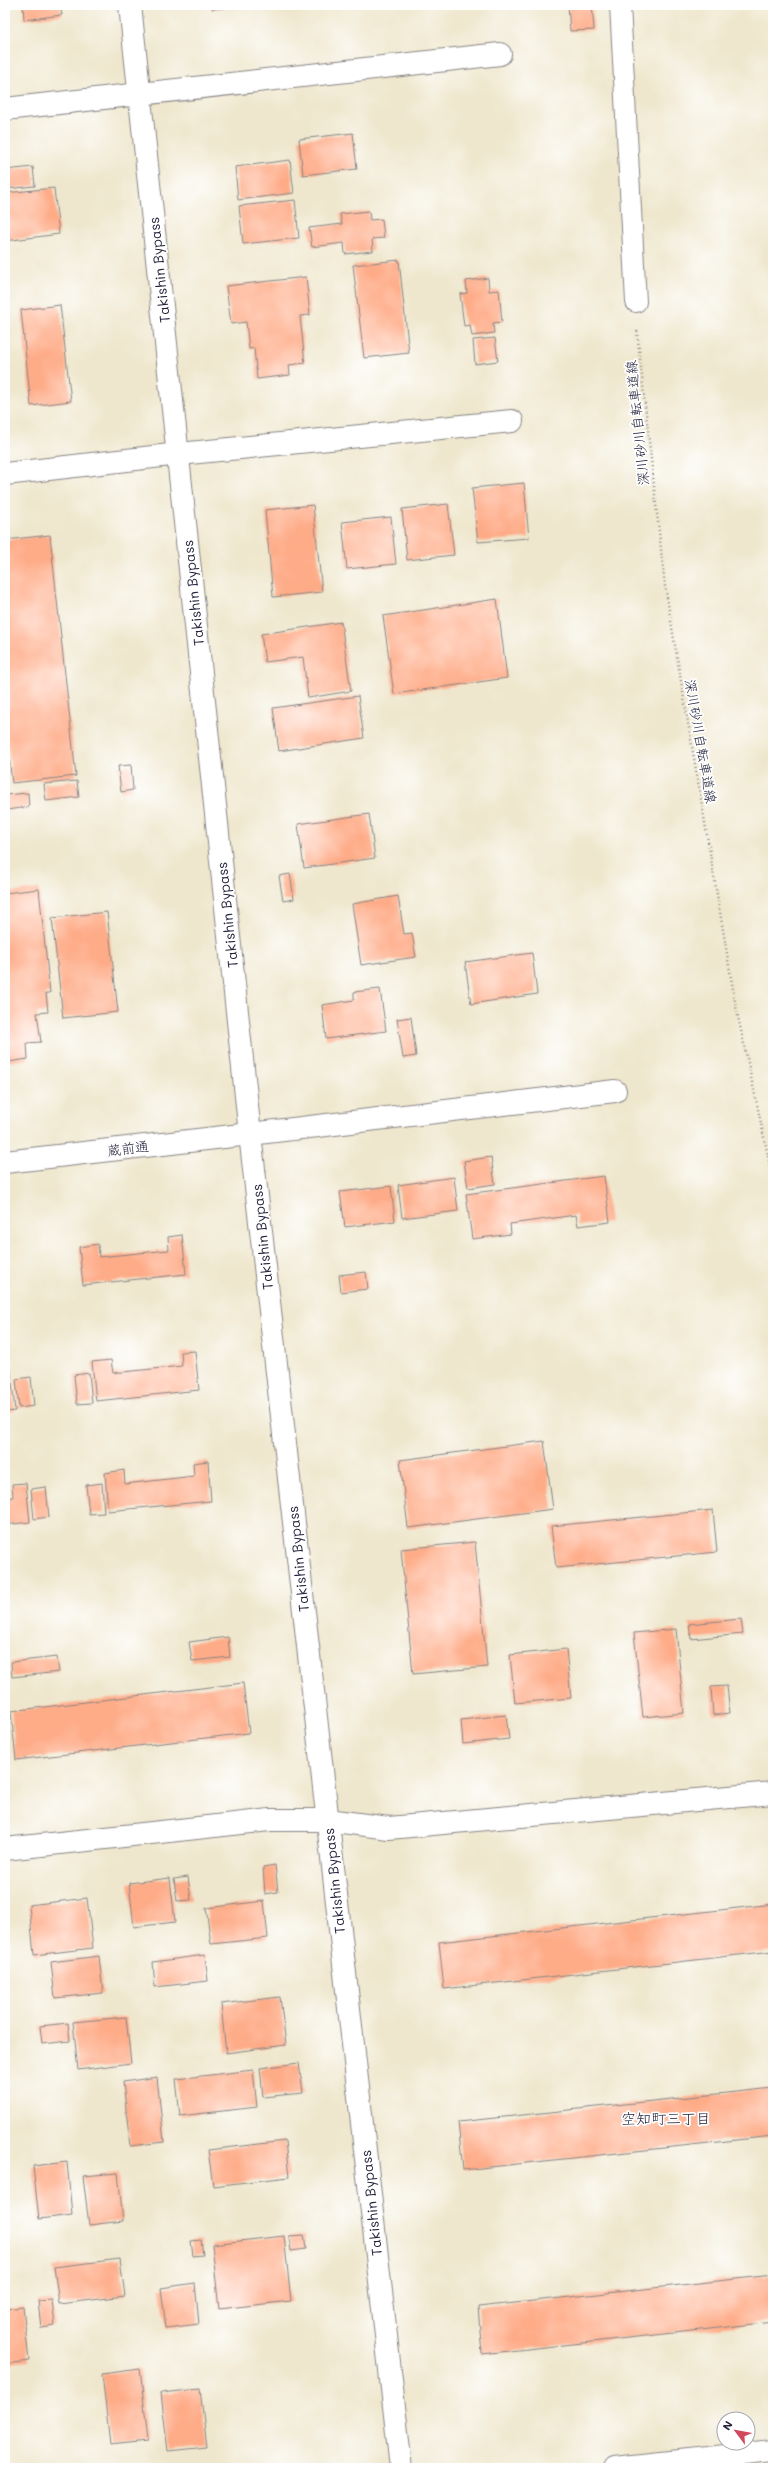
<svg xmlns="http://www.w3.org/2000/svg" width="778" height="2473" viewBox="0 0 778 2473" font-family="Mali,'Klee One',sans-serif">
	<style>
		.building { fill: #feac88 }
		.lines { fill: none; stroke-linecap: round; stroke-linejoin: round }
		.lane-casing { stroke: #888484; stroke-width: 22 }
		.street-casing { stroke: #888484; stroke-width: 24 }
		.secondary-casing { stroke: #888484; stroke-width: 24 }
		.highway-casing { stroke: #888484; stroke-width: 24 }
		.path { stroke: #888484; stroke-width: 2.5; stroke-dasharray: 1 3; stroke-linecap: butt }
		.lane { stroke: #fff; stroke-width: 20 }
		.street { stroke: #fff; stroke-width: 22 }
		.secondary { stroke: #fff; stroke-width: 22 }
		.highway { stroke: #fff; stroke-width: 22 }
		.labels { text-anchor: middle; dominant-baseline: central; stroke-width: 3.5; stroke-linejoin: round; paint-order: stroke }
		.street-label { font-size: 14px; fill: #22223b; stroke: #fff }
		.neighbourhood-label { font-size: 15px; fill: #22223b; stroke: #fff }
	</style>
	<rect width="100%" height="100%" fill="#fff"/>
	<filter id="ink" filterUnits="userSpaceOnUse"><feTurbulence type="fractalNoise" baseFrequency=".025" numOctaves="2"/><feDisplacementMap in="SourceGraphic" scale="8" xChannelSelector="R" yChannelSelector="G"/><feConvolveMatrix kernelMatrix="1 2 1 2 8 2 1 2 1" color-interpolation-filters="sRGB"/></filter>
	<filter id="wash" filterUnits="userSpaceOnUse"><feTurbulence type="fractalNoise" baseFrequency=".012" numOctaves="4" result="noise"/><feDisplacementMap in="SourceGraphic" scale="16" xChannelSelector="R" yChannelSelector="G"/><feGaussianBlur stdDeviation="0.9" result="paint"/><feColorMatrix in="noise" values="0 0 0 0 0 0 0 0 0 0 0 0 0 0 0 0 0 1.4 0 .05"/><feComposite in="paint" operator="in"/></filter>
	<g filter="url(#wash)">
		<rect width="100%" height="100%" fill="#efe7cd"/>
		<g id="blocks">
			<g class="building">
				<polygon points="23,5 60,5 62,15 24,20"/>
				<polygon points="212,5 242,5 242,6 212,9"/>
				<polygon points="568,5 592,5 594,30 570,31"/>
				<polygon points="353,133 357,169 303,175 299,139"/>
				<polygon points="290,160 294,193 238,200 235,167"/>
				<polygon points="33,167 35,186 6,189 5,170"/>
				<polygon points="54,188 59,234 5,241 5,193"/>
				<polygon points="295,200 299,238 243,244 239,206"/>
				<polygon points="369,211 370,220 382,219 384,238 372,239 373,251 345,254 344,243 312,247 309,228 342,224 340,214"/>
				<polygon points="399,260 409,353 364,358 353,265"/>
				<polygon points="306,277 310,315 300,316 305,363 289,365 290,375 257,379 254,348 249,349 246,322 231,324 226,286"/>
				<polygon points="488,278 489,291 499,290 502,322 493,323 494,333 472,336 470,325 464,326 460,294 467,293 466,281"/>
				<polygon points="60,305 71,401 31,406 21,310"/>
				<polygon points="495,338 498,361 475,364 473,340"/>
				<polygon points="524,483 529,538 478,542 472,488"/>
				<polygon points="448,504 454,555 407,560 402,509"/>
				<polygon points="313,505 322,592 273,597 265,510"/>
				<polygon points="391,517 396,564 347,569 342,522"/>
				<polygon points="50,535 76,776 12,783 5,722 5,540"/>
				<polygon points="497,599 507,678 394,694 383,616"/>
				<polygon points="341,622 351,691 308,698 303,657 265,662 261,634"/>
				<polygon points="358,696 364,738 279,751 273,708"/>
				<polygon points="131,765 133,790 121,792 118,766"/>
				<polygon points="77,781 79,797 46,801 44,784"/>
				<polygon points="28,793 29,807 6,810 5,795"/>
				<polygon points="369,814 375,858 304,868 298,824"/>
				<polygon points="290,874 294,899 283,901 279,876"/>
				<polygon points="39,889 50,993 46,993 48,1012 37,1013 41,1042 27,1043 28,1059 8,1062 5,1046 5,893"/>
				<polygon points="398,896 404,934 412,933 416,957 361,965 352,904"/>
				<polygon points="107,912 118,1012 63,1018 52,918"/>
				<polygon points="532,953 537,994 471,1004 465,962"/>
				<polygon points="380,989 386,1031 326,1039 322,1005 354,1000 354,992"/>
				<polygon points="411,1017 416,1056 403,1058 397,1019"/>
				<polygon points="491,1157 495,1184 468,1188 464,1161"/>
				<polygon points="604,1176 610,1222 578,1226 576,1215 510,1224 511,1234 472,1239 466,1194"/>
				<polygon points="454,1177 458,1211 402,1218 398,1185"/>
				<polygon points="391,1186 395,1221 345,1227 340,1192"/>
				<polygon points="182,1235 186,1274 83,1285 79,1247 98,1244 99,1257 169,1250 168,1237"/>
				<polygon points="366,1272 368,1289 341,1292 339,1275"/>
				<polygon points="195,1351 199,1390 96,1401 92,1362 111,1360 113,1373 182,1366 181,1352"/>
				<polygon points="11,1372 15,1411 5,1412 5,1373"/>
				<polygon points="89,1373 92,1403 77,1404 74,1375"/>
				<polygon points="31,1377 34,1406 19,1408 16,1379"/>
				<polygon points="544,1441 553,1509 408,1528 400,1460"/>
				<polygon points="208,1461 211,1501 108,1511 105,1473 124,1470 125,1484 194,1476 193,1463"/>
				<polygon points="26,1483 30,1522 5,1525 5,1498 13,1497 12,1484"/>
				<polygon points="102,1483 104,1513 89,1514 86,1485"/>
				<polygon points="46,1487 49,1517 34,1519 31,1489"/>
				<polygon points="713,1510 717,1552 556,1568 551,1526"/>
				<polygon points="475,1542 487,1667 413,1674 401,1549"/>
				<polygon points="741,1619 743,1634 691,1639 689,1624"/>
				<polygon points="676,1629 684,1713 643,1717 634,1633"/>
				<polygon points="228,1637 230,1657 192,1661 189,1642"/>
				<polygon points="566,1649 571,1698 515,1703 510,1655"/>
				<polygon points="57,1657 59,1672 12,1677 11,1662"/>
				<polygon points="243,1683 249,1733 16,1760 11,1711"/>
				<polygon points="727,1686 730,1713 713,1715 711,1687"/>
				<polygon points="506,1715 509,1739 463,1744 461,1720"/>
				<polygon points="275,1865 278,1892 265,1894 263,1867"/>
				<polygon points="188,1877 191,1900 177,1901 174,1879"/>
				<polygon points="170,1878 175,1922 134,1927 129,1883"/>
				<polygon points="87,1898 93,1948 34,1955 29,1905"/>
				<polygon points="264,1901 268,1938 211,1944 206,1908"/>
				<polygon points="773,1904 773,1951 444,1989 439,1942"/>
				<polygon points="205,1955 208,1981 155,1987 153,1962"/>
				<polygon points="99,1956 103,1993 55,1998 51,1962"/>
				<polygon points="280,1997 286,2045 226,2053 221,2004"/>
				<polygon points="126,2017 131,2063 78,2070 73,2022"/>
				<polygon points="68,2023 70,2041 42,2044 40,2026"/>
				<polygon points="299,2063 303,2093 263,2097 260,2068"/>
				<polygon points="253,2070 257,2107 180,2116 176,2079"/>
				<polygon points="157,2077 164,2142 130,2146 123,2082"/>
				<polygon points="773,2088 773,2136 463,2170 458,2122"/>
				<polygon points="285,2141 289,2177 213,2186 208,2150"/>
				<polygon points="67,2162 72,2215 39,2219 33,2166"/>
				<polygon points="118,2173 123,2221 89,2225 83,2176"/>
				<polygon points="304,2235 306,2249 291,2251 289,2236"/>
				<polygon points="284,2236 291,2301 219,2309 212,2244"/>
				<polygon points="201,2240 203,2255 193,2256 191,2241"/>
				<polygon points="120,2259 125,2296 59,2304 54,2267"/>
				<polygon points="773,2275 773,2322 482,2354 478,2307"/>
				<polygon points="195,2283 199,2324 166,2328 161,2288"/>
				<polygon points="52,2300 55,2326 41,2328 38,2301"/>
				<polygon points="23,2307 29,2361 5,2364 5,2309"/>
				<polygon points="140,2369 148,2440 110,2444 102,2374"/>
				<polygon points="200,2389 207,2447 168,2451 161,2393"/>
			</g>
		</g>
	</g>
	<g filter="url(#ink)">
		<use href="#blocks" fill-opacity="0" stroke="#888484" stroke-width="1"/>
		<g class="lines">
			<defs>
				<polyline id="lane" points="620,5 636,302"/>
				<g id="street">
					<polyline points="5,109 500,54"/>
					<polyline points="179,454 512,421"/>
					<polyline points="250,1134 615,1091"/>
					<polyline points="327,1820 389,1828 773,1793"/>
					<polyline points="615,2468 773,2451"/>
				</g>
				<g id="secondary">
					<polyline points="5,474 179,454"/>
					<polyline points="5,1162 250,1134"/>
					<polyline points="5,1849 270,1820 327,1820"/>
				</g>
				<polyline id="highway" points="130,5 250,1134 401,2468"/>
			</defs>
			<use href="#lane" class="lane-casing"/>
			<use href="#street" class="street-casing"/>
			<use href="#secondary" class="secondary-casing"/>
			<use href="#highway" class="highway-casing"/>
			<polyline class="path" points="637,331 665,586 736,1007 773,1179"/>
			<use href="#lane" class="lane"/>
			<use href="#street" class="street"/>
			<use href="#secondary" class="secondary"/>
			<use href="#highway" class="highway"/>
		</g>
	</g>
	<g class="labels">
		<g class="street-label">
			<text transform="translate(159 270) rotate(-96)">Takishin Bypass</text>
			<text transform="translate(637 423) rotate(-96)">深川砂川自転車道線</text>
			<text transform="translate(193 593) rotate(-96)">Takishin Bypass</text>
			<text transform="translate(701 741) rotate(80)">深川砂川自転車道線</text>
			<text transform="translate(227 915) rotate(-96)">Takishin Bypass</text>
			<text transform="translate(128 1148) rotate(-7)">蔵前通</text>
			<text transform="translate(262 1237) rotate(-96)">Takishin Bypass</text>
			<text transform="translate(298 1559) rotate(-96)">Takishin Bypass</text>
			<text transform="translate(334 1881) rotate(-96)">Takishin Bypass</text>
			<text transform="translate(371 2203) rotate(-96)">Takishin Bypass</text>
		</g>
		<g class="neighbourhood-label">
			<text x="666" y="2118">空知町三丁目</text>
		</g>
	</g>
	<rect width="778" height="2473" fill="none" stroke="#fff" stroke-width="20"/>
	<g transform="translate(736 2431) rotate(302)"><circle r="19" fill="#ffffff" stroke="#a7a7b1"/>
	<path d="M0-3L7 15L0 10L-7 15Z" fill="#d1495b"/>
	<text y="-6" font-size="11" font-weight="bold" text-anchor="middle" fill="#22223b">N</text>
	</g>
</svg>
